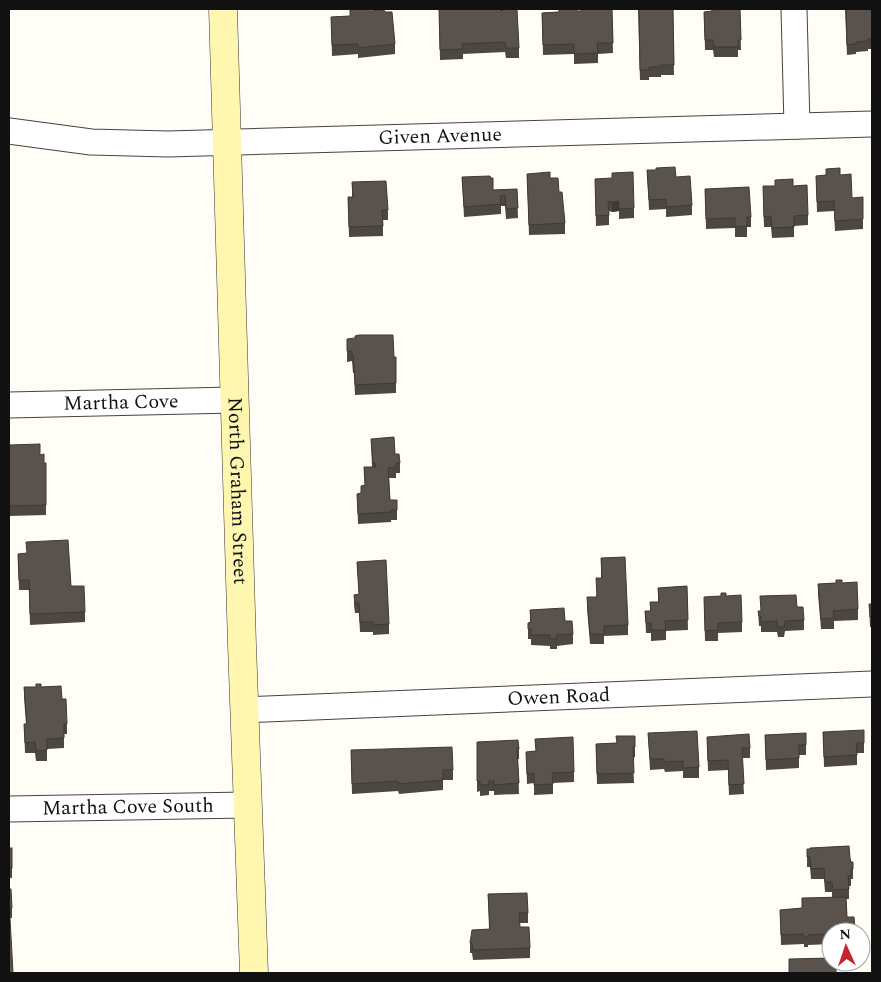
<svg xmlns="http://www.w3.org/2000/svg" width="881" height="982" viewBox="0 0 881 982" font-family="Spectral,serif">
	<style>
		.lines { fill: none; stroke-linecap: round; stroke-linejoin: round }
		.minor-casing { stroke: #444; stroke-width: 27 }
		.secondary-casing { stroke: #333; stroke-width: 29 }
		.minor { stroke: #fff; stroke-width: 25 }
		.secondary { stroke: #fff6b0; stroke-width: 28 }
		.wall { fill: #4d4742 }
		.shaded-wall { fill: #3f3936 }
		.building { fill: #5a524d; stroke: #3f3936 }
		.labels { text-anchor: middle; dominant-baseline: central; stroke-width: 5; stroke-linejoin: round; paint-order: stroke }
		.street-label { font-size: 20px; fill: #111; stroke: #fff }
	</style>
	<rect width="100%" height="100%" fill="#fffdf5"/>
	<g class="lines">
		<defs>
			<g id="minor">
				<polyline points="794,9 797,126"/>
				<path id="s1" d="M9,131L91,142L168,144L872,124"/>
				<path id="s2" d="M9,405L234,400"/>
				<path id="s3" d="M244,710L872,684"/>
				<path id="s4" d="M9,809L247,805"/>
			</g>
			<g id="secondary">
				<path id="s5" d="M223,9L242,645L254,973"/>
			</g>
		</defs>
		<use href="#minor" class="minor-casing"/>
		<use href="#secondary" class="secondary-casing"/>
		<use href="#minor" class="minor"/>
		<use href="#secondary" class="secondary"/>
	</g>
	<g class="wall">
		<polygon points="439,9 497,11 519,48 519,58 506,58 505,52 463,54 463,59 440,60"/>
		<polygon points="559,9 577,9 577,11 581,11 581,9 612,9 613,53 598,54 598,63 574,64 574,54 543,55 542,13 559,12"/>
		<polygon points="638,9 673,9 674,75 661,75 661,77 649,77 649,80 640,80"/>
		<polygon points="740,9 741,50 738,50 738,57 714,57 713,50 705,50 704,12"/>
		<polygon points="845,9 872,9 872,49 868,49 868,51 856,52 856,54 847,55"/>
		<polygon points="369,11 385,12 395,44 395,54 358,58 358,54 332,56 331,17 350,16"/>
		<polygon points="647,170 656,170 676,177 692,205 692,215 666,217 666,209 649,210"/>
		<polygon points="527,174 550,178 559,192 565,223 565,234 529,235"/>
		<polygon points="840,175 863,219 863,229 835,231 834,211 817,212 816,176"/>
		<polygon points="462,177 493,190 517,189 518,218 506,219 505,206 501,206 501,214 464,217"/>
		<polygon points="595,179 634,208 634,218 619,219 619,211 612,212 609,211 609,225 596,226"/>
		<polygon points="352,182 388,210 388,220 383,220 383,236 349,237 348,197 352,197"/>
		<polygon points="793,186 808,215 808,225 794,226 794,237 772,238 771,227 764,227 763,196"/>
		<polygon points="705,189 751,217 751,227 747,227 747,237 735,237 735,228 706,229"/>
		<polygon points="347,339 394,357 396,357 396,393 355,395 354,373 353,373 352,361 347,362"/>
		<polygon points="371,439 395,454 400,463 400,473 396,473 396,478 389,478 390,500 397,510 397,520 391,520 391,522 358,524 357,494 361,493 361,486 365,485 364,467 372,467"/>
		<polygon points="9,445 40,455 44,463 46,463 46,515 9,516"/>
		<polygon points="18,554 71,586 85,612 85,622 30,625 29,590 19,590"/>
		<polygon points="601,558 628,625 628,635 604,636 604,644 590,644 587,608 587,597 596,597 601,578"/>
		<polygon points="357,562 389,624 389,634 373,635 373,632 360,632 359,613 355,613 354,605 354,595 359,594"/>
		<polygon points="842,583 858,609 858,620 834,621 834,629 821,629 818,594 818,584"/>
		<polygon points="687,586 688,630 666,631 666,640 651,641 651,633 646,633 645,611 650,611 650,602 658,602 658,588"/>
		<polygon points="726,596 742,622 742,632 718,633 718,641 705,641 704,597"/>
		<polygon points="869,604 872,604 872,627 870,627"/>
		<polygon points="797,607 804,620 804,630 785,631 784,637 778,637 777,632 761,632 761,626 759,626 758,611"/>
		<polygon points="530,610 565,621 573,634 573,644 557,646 557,649 550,649 550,646 531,645 531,639 528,639 528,623 530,622"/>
		<polygon points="24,687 41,687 62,699 67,724 67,734 64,734 64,748 47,749 47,761 36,761 35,753 25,753 24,724 26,724 24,697"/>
		<polygon points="823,732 864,743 864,753 857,753 857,765 824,767"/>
		<polygon points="648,733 699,767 699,778 683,778 683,771 665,772 664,769 650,770"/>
		<polygon points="765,735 806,745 806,755 799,755 799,768 766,770"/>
		<polygon points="635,736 635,757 633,758 634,783 597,784 596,744 616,743"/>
		<polygon points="707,737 750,748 750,758 742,758 744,794 729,795 728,770 708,771"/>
		<polygon points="535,739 574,772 574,782 553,783 553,794 534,795 534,783 527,784 526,752 536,751"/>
		<polygon points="477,742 519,749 519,759 518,759 519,794 494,795 494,791 489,791 489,795 480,796 480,791 477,792"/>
		<polygon points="351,750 453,770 453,780 443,780 443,790 399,794 398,791 352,794"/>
		<rect x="9" y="848" width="3" height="30"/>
		<polygon points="807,849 850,858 851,862 853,862 853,879 851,879 851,886 849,886 849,899 846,899 847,917 854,917 855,932 831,932 831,944 808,945 808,947 804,947 804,944 781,945 780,910 802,908 832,897 832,892 825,892 824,879 811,879 810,867 807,867"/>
		<polygon points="9,889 12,908 12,918 9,918"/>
		<polygon points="488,894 528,913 528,923 520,923 520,927 530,948 530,958 473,960 472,953 470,953 470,943 489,929"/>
	</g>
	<polygon class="shaded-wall" points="619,201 619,211 612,212 612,202"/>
	<g class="building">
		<polygon points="350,9 369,9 369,11 384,10 385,12 392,12 395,44 358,48 358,44 332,45 331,17 350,16"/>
		<polygon points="439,9 497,9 497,11 505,10 505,9 517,9 519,48 506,48 505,42 462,44 463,49 440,50"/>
		<polygon points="559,9 577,9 577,11 581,11 581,9 612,9 613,43 597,43 598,53 574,54 574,44 543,45 542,13 559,12"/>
		<polygon points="639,9 673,9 674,65 661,65 661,67 649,67 649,70 640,70"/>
		<polygon points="712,9 740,9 741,40 738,40 738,47 714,47 713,40 705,40 704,12 712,11"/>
		<polygon points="846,9 872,9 872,39 868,39 868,41 856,42 856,44 847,45"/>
		<polygon points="675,167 676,177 690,176 692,205 666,207 666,199 649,200 647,170 656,170 656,168"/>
		<polygon points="840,168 840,175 851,174 852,198 863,197 863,219 835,221 834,201 817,202 816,176 826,175 826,169"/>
		<polygon points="550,172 550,178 558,178 559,192 562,192 565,223 529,225 527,174"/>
		<polygon points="633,172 634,208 619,209 619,201 612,202 608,201 609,215 596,216 595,179 612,178 612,173"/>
		<polygon points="490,176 491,178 493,178 493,190 517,189 518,208 506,209 505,195 500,196 501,204 464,207 462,177"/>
		<polygon points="793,179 793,186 807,185 808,215 794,216 794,227 772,228 771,216 764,217 763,186 775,186 775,180"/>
		<polygon points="386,181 388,210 382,210 383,226 349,227 348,197 353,197 352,182"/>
		<polygon points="749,187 751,217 747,217 747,226 735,227 735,218 706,219 705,189"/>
		<polygon points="359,335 393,335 394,357 396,357 396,383 355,385 354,363 353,363 354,356 352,356 352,351 347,351 347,339 355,338 355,336"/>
		<polygon points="394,437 395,454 399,454 400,463 396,463 396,467 388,468 390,500 397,500 397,510 391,510 391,512 358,514 357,494 361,493 361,486 365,485 364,467 376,467 375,463 373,463 371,439"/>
		<polygon points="40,444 40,455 44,454 44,463 46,463 46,505 9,506 9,445"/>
		<polygon points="68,540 71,586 84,586 85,612 30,614 29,580 19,580 18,554 27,553 26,542"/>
		<polygon points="625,557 628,625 604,626 604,634 590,634 587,597 597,597 596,578 602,578 601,558"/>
		<polygon points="386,560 389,624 373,625 373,622 360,622 359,603 355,603 354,595 359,594 357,562"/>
		<polygon points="836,580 842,580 842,583 857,582 858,609 833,611 834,618 821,619 818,584 836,583"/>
		<polygon points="687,586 688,620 665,621 666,630 651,630 651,623 646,623 645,611 651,611 650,602 659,602 658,588"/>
		<polygon points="721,593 726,593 726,596 741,595 742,622 718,623 718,630 705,631 704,597 721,596"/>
		<polygon points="796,595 797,607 803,607 804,620 785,621 784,627 778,627 777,621 761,622 761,616 759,616 758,611 761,611 760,596"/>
		<polygon points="869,604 872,604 872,617 870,617"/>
		<polygon points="564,608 565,621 572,621 573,634 556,635 557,639 550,639 550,635 531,635 531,629 528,629 528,623 531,622 530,610"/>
		<polygon points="36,684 41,684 41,687 61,686 62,699 66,699 67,724 64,724 64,738 47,739 47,750 36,751 35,742 25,743 24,724 27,724 24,687 36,687"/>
		<polygon points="864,730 864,743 856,743 857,755 824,757 823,732"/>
		<polygon points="697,731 699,767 683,768 683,761 665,762 664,759 650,759 648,733"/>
		<polygon points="806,733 806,745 799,745 799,758 766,760 765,735"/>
		<polygon points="749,734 750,748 742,748 744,784 729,785 728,760 708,761 707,737"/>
		<polygon points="616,736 635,736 635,747 633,747 634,773 597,774 596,744 617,743"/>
		<polygon points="573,737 574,772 552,773 553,784 534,785 534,773 527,774 526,752 536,751 535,739"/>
		<polygon points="518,740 519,749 517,749 519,783 494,785 494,781 489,781 489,785 480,785 480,781 477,781 477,742"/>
		<polygon points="452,747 453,770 443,770 443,780 399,784 398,781 352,784 351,750"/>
		<polygon points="849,846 850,858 851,862 853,862 853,869 851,869 851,876 848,876 849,889 833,890 832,882 825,882 824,868 811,869 810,857 807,857 807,849 810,849 810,848"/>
		<rect x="9" y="848" width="3" height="20"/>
		<polygon points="9,889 11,889 12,908 9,908"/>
		<polygon points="527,893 528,913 519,913 520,927 529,927 530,948 473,950 472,943 470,943 472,930 490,929 488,894"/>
		<polygon points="846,897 847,917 854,917 855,930 843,931 843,932 831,932 831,934 808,935 808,937 804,937 804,934 781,935 780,910 802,908 802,898"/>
		<polygon points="9,918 10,918 13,973 9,973"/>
		<polygon points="831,958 831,962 836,962 836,973 789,973 789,959"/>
	</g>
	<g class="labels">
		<g class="street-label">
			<text stroke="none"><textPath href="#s1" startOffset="432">Given Avenue</textPath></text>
			<text stroke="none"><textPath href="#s2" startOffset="112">Martha Cove</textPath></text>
			<text stroke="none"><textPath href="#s5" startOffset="482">North Graham Street</textPath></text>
			<text stroke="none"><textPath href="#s3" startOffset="315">Owen Road</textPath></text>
			<text stroke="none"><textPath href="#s4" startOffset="119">Martha Cove South</textPath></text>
		</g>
	</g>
	<rect width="881" height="982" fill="none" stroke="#111111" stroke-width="20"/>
	<g transform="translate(846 947) rotate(357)"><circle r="24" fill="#ffffff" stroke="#a0a0a0"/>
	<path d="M0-4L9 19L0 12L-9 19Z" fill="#c4262e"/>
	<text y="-8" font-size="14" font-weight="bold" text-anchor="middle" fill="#111111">N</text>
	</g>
</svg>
